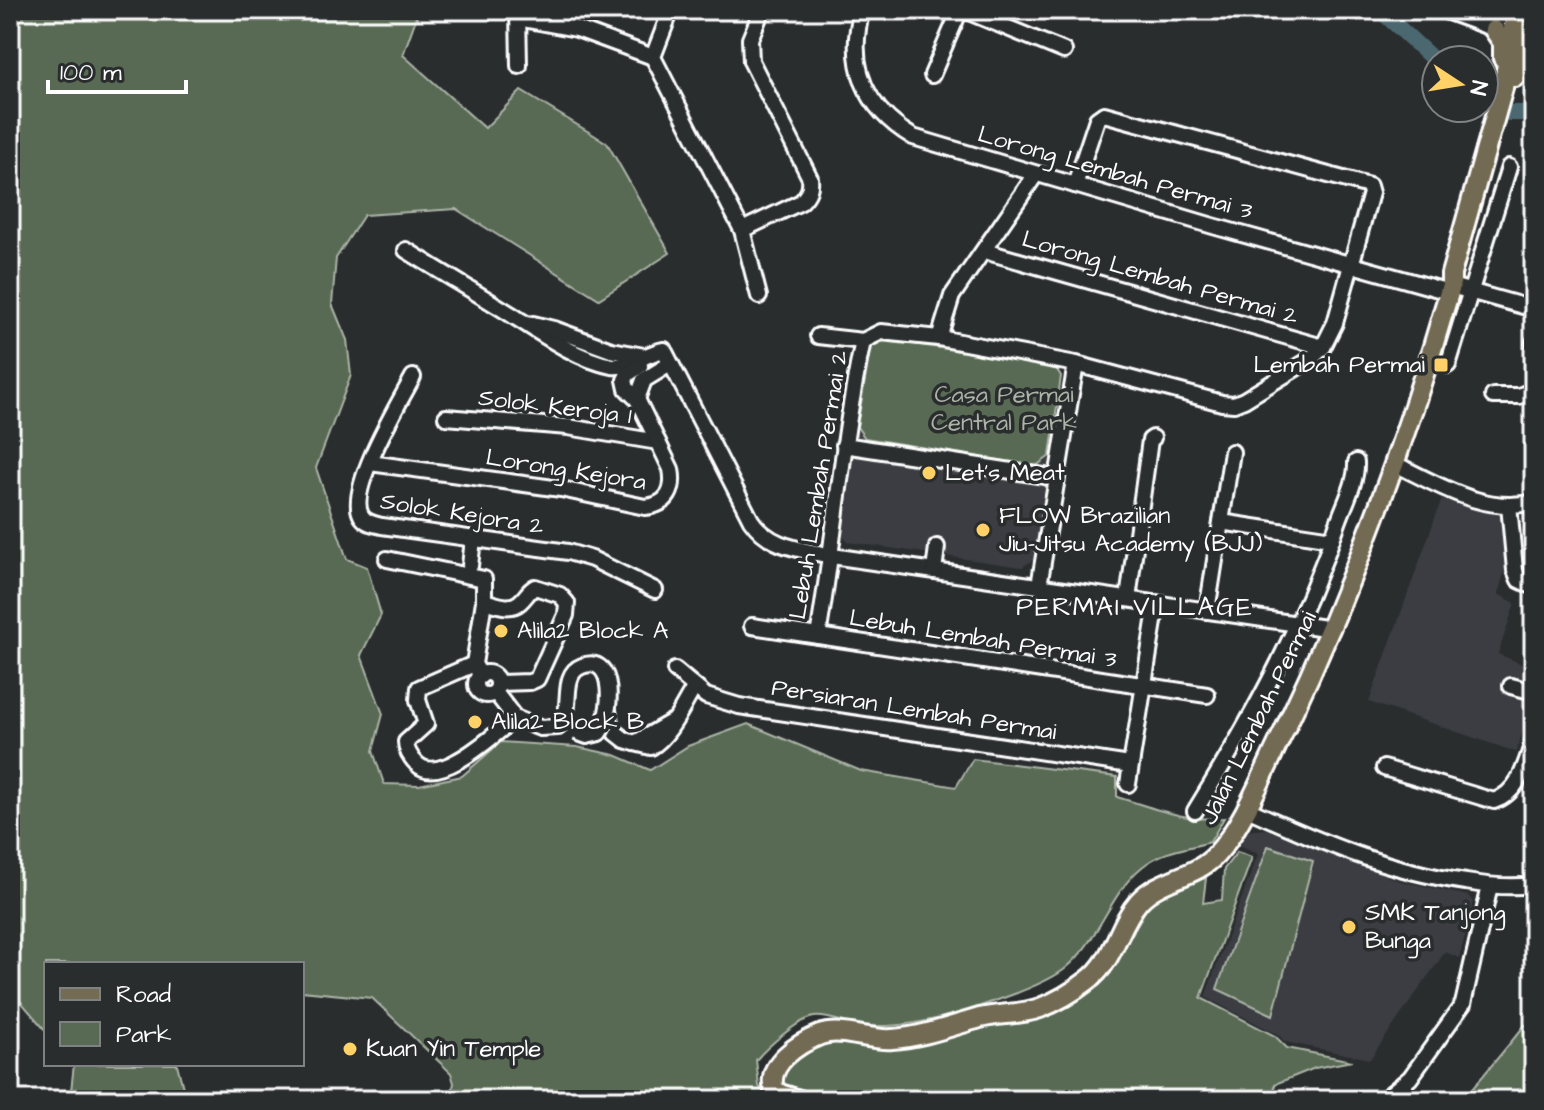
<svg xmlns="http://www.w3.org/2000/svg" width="1544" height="1110" viewBox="0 0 1544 1110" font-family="'Architects Daughter',sans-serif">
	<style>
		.built { fill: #3a3d43 }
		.green { fill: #586a53; stroke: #acb4a9; stroke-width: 2 }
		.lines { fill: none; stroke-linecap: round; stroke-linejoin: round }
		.river { stroke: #4b676f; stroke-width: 16 }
		.minor-casing { stroke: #fff; stroke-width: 20 }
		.major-casing { stroke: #fff; stroke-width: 24 }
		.minor { stroke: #2a2d2e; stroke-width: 14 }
		.major { stroke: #736b52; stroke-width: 18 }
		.minor-bridge-casing { stroke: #fff; stroke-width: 20; stroke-linecap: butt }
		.minor-bridge { stroke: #2a2d2e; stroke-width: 14 }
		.poi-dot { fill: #ffd166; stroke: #2a2d2e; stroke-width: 3 }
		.labels { text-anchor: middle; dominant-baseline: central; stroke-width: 7; stroke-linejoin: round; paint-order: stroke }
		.street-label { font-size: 24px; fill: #fff; stroke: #2a2d2e }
		.poi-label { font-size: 24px; fill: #fff; stroke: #2a2d2e; text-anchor: start }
		.park-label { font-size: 24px; fill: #acb4a9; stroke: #2a2d2e }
		.neighbourhood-label { font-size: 26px; letter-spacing: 2px; fill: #fff; stroke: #2a2d2e }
	</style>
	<rect width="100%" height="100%" fill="#2a2d2e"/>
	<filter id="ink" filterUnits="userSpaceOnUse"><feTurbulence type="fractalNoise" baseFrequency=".0125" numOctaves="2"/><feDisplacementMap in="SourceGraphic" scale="16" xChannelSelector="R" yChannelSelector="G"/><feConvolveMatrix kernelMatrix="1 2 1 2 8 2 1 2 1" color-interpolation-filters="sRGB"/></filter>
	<g filter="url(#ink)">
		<g class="built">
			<polygon points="857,427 865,438 1036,466 1050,456 1035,559 1022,567 848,542 840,531"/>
			<polygon points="1444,493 1501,515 1508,560 1498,594 1515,603 1498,654 1534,669 1534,696 1516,752 1369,702"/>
			<polygon points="1265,829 1400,881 1469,896 1474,902 1459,958 1445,952 1370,1059 1285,1042 1279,1035 1205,997 1258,854 1240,845 1247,831"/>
		</g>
		<g class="green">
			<path d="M10,10H419L403,55L485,128L521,91L607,143L670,253L599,299L456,209L364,215L336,258L332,304L347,340L351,375L316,468L347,559L367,567L381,615L361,655L383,714L373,751L384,784L419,785L462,776L501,742L577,747L615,755L650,770L688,746L748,724L861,771L956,787L973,759L1117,777V797C1154,808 1185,822 1224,818L1210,842C1185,849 1163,850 1142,867C1109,894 1099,941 1066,968C1053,979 1032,987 1017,993C977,1008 930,1024 887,1026C877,1026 866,1026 856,1025C844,1023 827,1015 814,1017C797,1020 767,1047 756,1060L759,1086L770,1100H450L454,1083L451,1073L372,998L302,991V964H46V1031L10,989Z"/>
			<polygon points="880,339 1054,365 1061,376 1050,456 1036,466 865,438 857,427 871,345"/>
			<polygon points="1268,846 1313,861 1273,1015 1217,989"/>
			<polygon points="1237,852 1252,857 1201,998 1275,1036 1287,1048 1352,1061 1315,1068 1275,1084 1274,1100 825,1100 785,1090 782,1079 785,1069 816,1047 835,1041 905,1047 981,1027 1041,1017 1091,991 1115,965 1151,900 1185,883 1206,878 1203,903 1222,900 1224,869"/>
			<polygon points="1534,1024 1534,1100 1463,1100 1525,1025"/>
			<polygon points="74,1064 177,1064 186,1100 70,1100"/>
		</g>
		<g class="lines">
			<g class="river">
				<polyline points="1380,10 1436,62"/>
				<polyline points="1484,99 1509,113 1534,113"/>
			</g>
			<defs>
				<g id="minor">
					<polyline points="518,10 519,66"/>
					<polyline points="671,10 653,57 742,230 759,296"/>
					<path d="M862,10C847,64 864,108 913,137L1213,226L1449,292"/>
					<polyline points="964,10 1064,51"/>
					<polyline points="1443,10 1503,32"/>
					<polyline points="518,18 577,29 653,57"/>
					<polyline points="1494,30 1502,10"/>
					<polyline points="932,75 960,10"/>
					<path d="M742,230L801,202C809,194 811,188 810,178L751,61L750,39L762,10"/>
					<path d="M406,250C441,272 477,293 512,315C540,333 578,360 612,366C631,368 645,353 664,350L751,520C770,548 800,549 832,556L1332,629"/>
					<polyline points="984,251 1323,347"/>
					<polyline points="1451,286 1534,309"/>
					<polyline points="533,324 554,329 611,350 644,356"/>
					<polyline points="818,336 863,341 881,332 939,338 1076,364 1222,403 1234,404 1244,400 1311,359 1323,347 1335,323 1371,193 1369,186 1104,114 1097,119 1075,185"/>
					<polyline points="939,338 952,296 1036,174"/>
					<polyline points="1534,342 1534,344"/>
					<polyline points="1448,365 1509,167"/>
					<path d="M413,377C399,403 347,489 361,515C365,523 374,524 382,526L568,552L592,559L655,590"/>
					<polyline points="1493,396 1519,396 1534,390"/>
					<polyline points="637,399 644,380 670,364"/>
					<polyline points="446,417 568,427 658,442"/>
					<polyline points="844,445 1057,478"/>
					<path d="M370,463L561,489L645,507C668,505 675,490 671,469L637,399L627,389L625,380L628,374L640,366"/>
					<path d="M1395,464C1437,484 1485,515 1534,502"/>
					<polyline points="1509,505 1515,570 1519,580 1534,587"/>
					<polyline points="1221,522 1332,539"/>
					<polyline points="387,559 484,579 484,601 474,664 481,676"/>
					<polyline points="470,566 473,539"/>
					<polyline points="934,571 937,547"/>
					<polyline points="1039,586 1076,364"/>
					<polyline points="1128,599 1150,440 1153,438"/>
					<path d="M484,601C496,604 510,611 520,602C526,597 528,591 535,587L560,595L567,603L566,615L537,679L530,682L498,683"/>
					<polyline points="1207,611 1232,452"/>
					<polyline points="752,626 1207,695"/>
					<path d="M818,636C835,538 842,438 863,341"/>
					<path d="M474,664L419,688L418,700L426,724L406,742C406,751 411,758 417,764C440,787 497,732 515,718L495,692"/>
					<polyline points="675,670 706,696 739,706 1130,765"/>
					<circle cx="487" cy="684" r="11"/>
					<polyline points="1511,686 1534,692"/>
					<polyline points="608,710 611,729 625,740 635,743"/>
					<path d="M673,721L635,743L651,747C670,736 682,707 694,688"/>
					<path d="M1384,768L1494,801C1520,792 1526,763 1534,739"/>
					<polyline points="1128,784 1157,603"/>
					<path d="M1245,808C1318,841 1387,871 1466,882C1489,886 1511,888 1534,885"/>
					<path d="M1195,811C1254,715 1302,627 1339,520C1345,503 1357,481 1356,462"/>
					<polyline points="1383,1100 1410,1078 1463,1004 1490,886"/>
				</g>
				<g id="major">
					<polyline points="1494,30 1503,43 1503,58"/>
					<polyline points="1515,77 1534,12"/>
					<path d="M799,1100L780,1094L774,1089C766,1064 799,1043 820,1035C842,1027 869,1041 892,1039C923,1037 951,1026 980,1018C999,1013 1021,1015 1040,1008C1056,1002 1073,992 1087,981C1115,961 1117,926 1139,901C1160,878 1195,878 1216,855C1244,824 1264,771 1283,733C1352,589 1407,439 1451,286V274L1503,88L1512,33L1518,10"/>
				</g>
			</defs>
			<use href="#minor" class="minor-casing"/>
			<use href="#major" class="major-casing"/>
			<use href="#minor" class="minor"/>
			<use href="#major" class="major"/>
			<defs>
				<path id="minor-bridge" d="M515,718L540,728L558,727C576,712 558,675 582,666C617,653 612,716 599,733L587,736L576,732"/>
			</defs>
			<use href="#minor-bridge" class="minor-bridge-casing"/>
			<use href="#minor-bridge" class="minor-bridge"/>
		</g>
	</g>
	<g class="poi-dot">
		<rect x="1433" y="357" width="16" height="16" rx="4"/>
		<circle cx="929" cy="473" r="8"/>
		<circle cx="983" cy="530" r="8"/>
		<circle cx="501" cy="631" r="8"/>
		<circle cx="475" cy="722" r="8"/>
		<circle cx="1349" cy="927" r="8"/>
		<circle cx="350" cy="1049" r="8"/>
	</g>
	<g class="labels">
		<g class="street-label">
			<text transform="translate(1115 173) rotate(16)">Lorong Lembah Permai 3</text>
			<text transform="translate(1160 278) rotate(16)">Lorong Lembah Permai 2</text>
			<text transform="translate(555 407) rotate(7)">Solok Keroja 1</text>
			<text transform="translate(566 470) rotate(9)">Lorong Kejora</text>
			<text transform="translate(819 485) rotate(-81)">Lebuh Lembah Permai 2</text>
			<text transform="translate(462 514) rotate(9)">Solok Kejora 2</text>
			<text transform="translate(983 639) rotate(9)">Lebuh Lembah Permai 3</text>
			<text transform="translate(914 710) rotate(9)">Persiaran Lembah Permai</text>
			<text transform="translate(1259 718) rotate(-64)">Jalan Lembah Permai</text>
		</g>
		<g class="poi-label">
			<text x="1425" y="365" text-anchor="end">Lembah Permai</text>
			<text x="945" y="473">Let's Meat</text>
			<text x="999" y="516">FLOW Brazilian<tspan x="999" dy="28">Jiu-Jitsu Academy (BJJ)</tspan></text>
			<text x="517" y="631">Alila2 Block A</text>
			<text x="491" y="722">Alila2 Block B</text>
			<text x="1365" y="913">SMK Tanjong<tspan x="1365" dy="28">Bunga</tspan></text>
			<text x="366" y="1049">Kuan Yin Temple</text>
		</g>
		<g class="park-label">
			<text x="1004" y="395">Casa Permai<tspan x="1004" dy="28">Central Park</tspan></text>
		</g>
		<g class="neighbourhood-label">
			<text x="1135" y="607">PERMAI VILLAGE</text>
		</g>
	</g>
	<rect width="1544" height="1110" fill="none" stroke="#2a2d2e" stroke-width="40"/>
	<rect x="20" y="20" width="1504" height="1070" fill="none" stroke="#fff" stroke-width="3" filter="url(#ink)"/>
	<rect x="44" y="962" width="260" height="104" fill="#2a2d2e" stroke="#7f8182" stroke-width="2"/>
	<rect x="60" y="988" width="40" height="12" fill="#736b52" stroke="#7f8182" stroke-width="2"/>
	<text x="116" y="1002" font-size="24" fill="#ffffff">Road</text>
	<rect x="60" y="1022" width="40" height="24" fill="#586a53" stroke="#7f8182" stroke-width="2"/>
	<text x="116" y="1042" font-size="24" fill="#ffffff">Park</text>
	<g transform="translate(1460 84) rotate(102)"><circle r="38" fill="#2a2d2e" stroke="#7f8182" stroke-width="2"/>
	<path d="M0-6L14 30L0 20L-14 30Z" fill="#ffd166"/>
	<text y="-12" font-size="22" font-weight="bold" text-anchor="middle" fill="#ffffff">N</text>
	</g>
	<path d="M48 80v12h138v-12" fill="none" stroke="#ffffff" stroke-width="4"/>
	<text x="60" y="80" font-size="24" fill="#ffffff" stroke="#2a2d2e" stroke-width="6" paint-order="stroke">100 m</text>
</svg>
